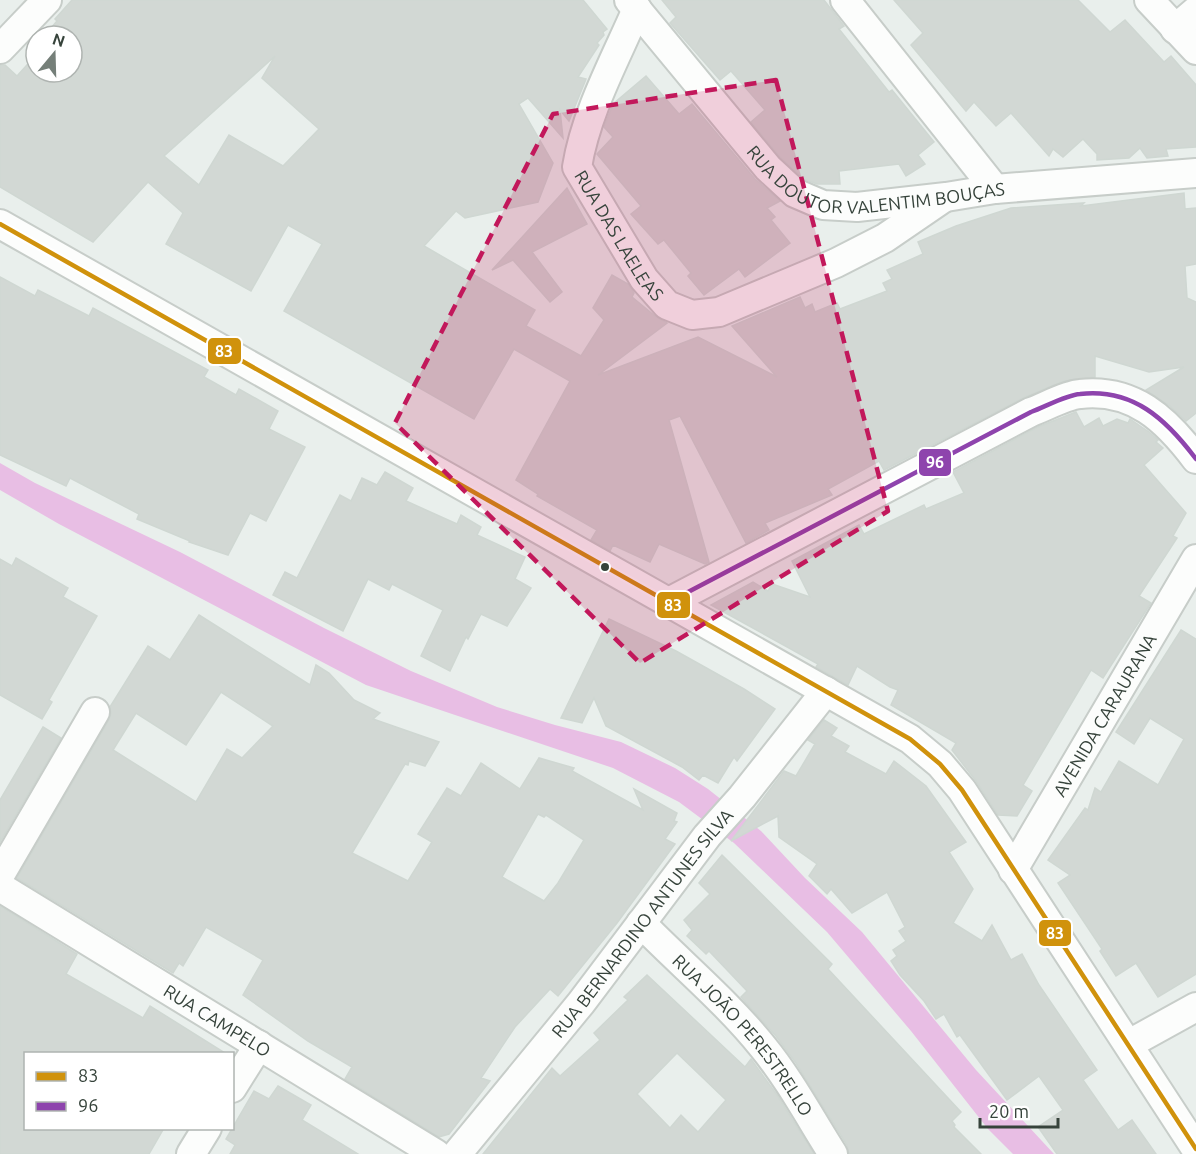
<svg xmlns="http://www.w3.org/2000/svg" width="1196" height="1154" viewBox="0 0 1196 1154" font-family="Ubuntu,sans-serif">
	<style>
		.water { fill: #e8bee4 }
		.building { fill: #d2d8d4; stroke: #cfd7d2; stroke-width: 1.5; fill-rule: evenodd }
		.lines { fill: none; stroke-linecap: round; stroke-linejoin: round }
		.street-casing { stroke: #c7cdc9; stroke-width: 32 }
		.street { stroke: #fcfdfc; stroke-width: 28 }
		.bus-1-casing { stroke: #fff; stroke-width: 9 }
		.bus-2-casing { stroke: #fff; stroke-width: 9 }
		.bus-1 { stroke: #d0920c; stroke-width: 4.5 }
		.bus-2 { stroke: #8e44ad; stroke-width: 4.5 }
		.marked { fill: #c2185b; fill-opacity: 0.2; stroke: #c2185b; stroke-width: 4.5; stroke-dasharray: 12 8; stroke-linejoin: round }
		.bus-dot { fill: #36433b; stroke: #fff; stroke-width: 2 }
		.labels { text-anchor: middle; dominant-baseline: central; stroke-width: 5; stroke-linejoin: round; paint-order: stroke }
		.street-label { font-size: 18px; fill: #36433b; stroke: #fff }
		.line-badge { stroke: #fff; stroke-width: 2 }
		.badge-label { font-size: 16px; text-anchor: middle; font-weight: bold; fill: #fff }
	</style>
	<rect width="100%" height="100%" fill="#e9efec"/>
	<polygon class="water" points="0,463 35,483 180,552 324,628 411,671 497,707 555,725 621,742 675,768 708,789 761,831 805,878 862,932 976,1070 1054,1154 1013,1154 988,1129 911,1031 827,932 734,843 679,802 613,768 366,685 59,524 0,490"/>
	<g class="building">
		<path d="M72,0H583L607,29L603,32L604,35L597,43L599,45L578,77L586,79L569,121L560,110L563,138L528,98L519,104L553,163L538,202L465,218L456,211L424,246L535,310L526,326L581,356L604,320L593,308L612,275L628,284L634,293L632,297L655,316L667,323L598,375L698,337L777,377L732,326L800,297L805,308L812,304L815,312L837,303L840,309L887,291L883,283L892,279L887,270L923,254L918,242L956,226L1011,208L1084,203L1081,206L1184,193L1185,209L1196,208V264L1185,266L1187,298L1196,302V413L1186,421L1170,406L1146,390L1184,367L1149,372L1095,356V377L1064,381L1025,397L884,470L879,461L828,489L832,495L765,523L769,530L746,543L680,416L669,420L709,562L705,564L659,544L650,562L613,545L610,551L591,540L597,530L537,496L538,494L516,480L570,381L514,349L474,419L284,311L322,244L288,225L251,291L166,244L183,213L148,182L93,242L0,187V65H5L17,76L36,55V72H72V36H48L46,34L57,21L55,19ZM275,56L262,78L319,129L283,166L229,135L199,185L164,156Z"/>
		<polygon points="662,0 824,0 844,26 839,29 889,92 892,90 934,142 918,155 925,164 906,176 899,164 839,171 840,184 817,184 804,179 780,157 751,122 765,110 731,71 720,80 670,23 676,17"/>
		<polygon points="894,0 1078,0 1110,32 1125,20 1164,62 1171,56 1196,85 1196,147 1166,149 1168,156 1147,158 1140,148 1129,158 1097,160 1097,154 1083,139 1063,157 1053,149 1049,156 1011,113 996,126 974,102 966,111 911,45 923,33"/>
		<polygon points="646,76 679,114 692,104 755,179 780,201 767,208 775,217 771,220 790,243 745,277 739,269 704,295 688,276 691,273 664,240 658,244 631,214 641,206 597,154 613,137 604,127 613,104"/>
		<polygon points="567,188 587,224 532,252 562,292 550,302 513,260 492,270"/>
		<polygon points="0,277 35,296 38,290 89,316 93,308 208,370 204,377 236,395 239,389 278,411 269,429 305,447 266,521 250,513 228,555 189,542 190,541 137,519 139,514 70,478 66,486 0,455"/>
		<polygon points="1076,412 1084,427 1099,418 1103,426 1117,419 1128,423 1130,419 1149,432 1158,440 1156,442 1163,448 1144,465 1186,513 1173,536 1177,538 1139,596 1151,603 1103,678 1091,670 1023,785 1032,791 1017,816 998,815 976,781 952,750 956,743 891,705 898,690 890,687 857,666 848,685 816,667 818,664 711,605 753,582 768,591 772,584 810,597 792,561 859,525 864,534 924,505 926,509 964,493 953,472 1038,427"/>
		<polygon points="385,472 413,488 406,501 457,524 461,515 481,527 477,535 525,557 515,579 531,588 507,626 481,614 468,639 466,637 450,671 421,656 443,610 392,584 389,590 368,579 343,631 273,595 285,572 297,578 340,495 351,501 362,478 377,485"/>
		<polygon points="16,558 68,588 63,597 97,616 49,700 52,702 42,719 0,695 0,559 12,566"/>
		<path d="M199,615L310,685L316,665L329,673L354,700L380,713L373,719L439,742L425,766L409,761L408,765L405,764L352,853L408,881L432,842L418,834L447,788L461,796L481,763L520,789L539,758L574,768L572,771L643,810L634,789L677,813L674,821L677,822L665,839L675,844L617,923L558,996L550,989L515,1027L481,1078L490,1081L449,1134L439,1137L345,1079L352,1067L308,1041L243,995L263,960L206,927L183,966L179,963L173,973L17,878L109,720L111,713L110,707L148,646L170,660ZM221,692L273,726L242,758L227,749L196,802L113,750L136,713L186,745ZM538,814L544,817L546,815L584,840L558,883L544,901L502,877Z"/>
		<polygon points="609,619 676,651 744,689 775,709 737,761 734,757 718,783 703,775 699,780 682,767 606,726 594,698 582,723 561,718"/>
		<polygon points="1181,630 1196,639 1196,974 1158,997 1136,963 1116,976 1100,951 1102,949 1058,883 1070,875 1048,860 1085,808 1088,810 1095,788 1101,792 1119,761 1158,785 1184,739 1150,718 1134,744 1116,732"/>
		<polygon points="824,720 837,728 831,736 849,746 845,752 886,774 894,761 926,786 966,842 949,852 973,889 953,923 982,941 992,925 1011,960 1022,954 1039,985 1097,1070 1083,1080 1118,1130 1132,1120 1156,1154 1057,1154 1038,1127 1063,1110 1039,1076 1007,1100 960,1035 957,1037 944,1014 936,1019 924,1001 900,975 891,961 897,956 893,950 906,941 899,931 905,927 887,892 852,913 831,889 827,894 809,876 817,864 779,837 778,816 731,841 784,771 796,776 815,744 808,740"/>
		<polygon points="43,727 61,738 0,842 0,800"/>
		<polygon points="722,855 832,964 828,969 961,1112 952,1121 955,1125 954,1127 981,1154 849,1154 847,1145 796,1063 776,1036 741,997 747,991 709,951 706,954 687,936 692,930 684,920 710,894 699,883"/>
		<polygon points="0,906 77,954 66,974 143,1018 150,1006 225,1053 26,1053 26,1128 164,1128 149,1154 0,1154"/>
		<path d="M647,975L745,1067L751,1059L777,1095L814,1154H483L552,1068L560,1076L600,1040L594,1033L628,1000L624,997ZM677,1053L726,1100L698,1132L681,1115L670,1128L637,1094Z"/>
		<polygon points="278,1086 311,1105 302,1120 358,1154 230,1154 235,1145 226,1139 254,1091 269,1099"/>
	</g>
	<g class="lines">
		<defs>
			<g id="street">
				<path id="s1" d="M629,0L768,168L795,193L823,205L857,207L946,197L995,189L1196,173"/>
				<polyline points="845,0 995,189"/>
				<polyline points="1149,0 1196,50"/>
				<path id="s2" d="M637,9C615,60 586,112 577,167L644,279L667,305L692,315L719,312L836,263L885,238L942,199"/>
				<polyline points="1175,29 1196,11"/>
				<polyline points="0,49 47,0"/>
				<polyline points="0,224 910,739 940,764 962,790 1196,1149"/>
				<path d="M669,602L1031,412C1045,407 1066,395 1080,394C1133,388 1166,419 1196,459"/>
				<path id="s3" d="M1013,870L1196,559"/>
				<polyline points="0,875 95,712"/>
				<path id="s4" d="M0,887L436,1154"/>
				<path id="s5" d="M641,923C681,964 727,1002 763,1047C790,1080 810,1118 833,1154"/>
				<polyline points="1129,1044 1196,1007"/>
				<polyline points="232,1088 259,1045"/>
				<polyline points="191,1154 207,1128"/>
				<path id="s6" d="M457,1154L581,1003L707,836L742,797L826,691"/>
			</g>
		</defs>
		<use href="#street" class="street-casing"/>
		<use href="#street" class="street"/>
		<defs>
			<polyline id="bus-1" points="0,224 910,739 940,764 962,790 1196,1149"/>
			<path id="bus-2" d="M669,602L1031,412C1045,407 1066,395 1080,394C1133,388 1166,419 1196,459"/>
		</defs>
		<use href="#bus-1" class="bus-1-casing"/>
		<use href="#bus-2" class="bus-2-casing"/>
		<use href="#bus-1" class="bus-1"/>
		<use href="#bus-2" class="bus-2"/>
	</g>
	<path class="marked" d="M776,80L888,511L640,663L395,423L553,114Z"/>
	<circle class="bus-dot" cx="605" cy="567" r="5"/>
	<g class="labels">
		<g class="street-label">
			<text stroke="none"><textPath href="#s1" startOffset="330">RUA DOUTOR VALENTIM BOUÇAS</textPath></text>
			<text stroke="none"><textPath href="#s2" startOffset="250">RUA DAS LAELEAS</textPath></text>
			<text stroke="none"><textPath href="#s3" startOffset="180">AVENIDA CARAURANA</textPath></text>
			<text stroke="none"><textPath href="#s6" startOffset="296">RUA BERNARDINO ANTUNES SILVA</textPath></text>
			<text stroke="none"><textPath href="#s4" startOffset="255">RUA CAMPELO</textPath></text>
			<text stroke="none"><textPath href="#s5" startOffset="152">RUA JOÃO PERESTRELLO</textPath></text>
		</g>
	</g>
	<g class="line-badge">
		<rect x="207" y="337" width="35" height="28" rx="6" fill="#d0920c"/>
		<rect x="918" y="448" width="34" height="29" rx="6" fill="#8e44ad"/>
		<rect x="656" y="591" width="35" height="28" rx="6" fill="#d0920c"/>
		<rect x="1038" y="919" width="34" height="28" rx="6" fill="#d0920c"/>
	</g>
	<g class="badge-label">
		<text x="224" y="357">83</text>
		<text x="935" y="468">96</text>
		<text x="673" y="611">83</text>
		<text x="1055" y="939">83</text>
	</g>
	<rect x="24" y="1052" width="210" height="78" fill="#ffffff" stroke="#afb4b1" stroke-width="1.5"/>
	<rect x="36" y="1072" width="30" height="9" fill="#d0920c" stroke="#afb4b1" stroke-width="1.5"/>
	<text x="78" y="1082" font-size="18" fill="#36433b">83</text>
	<rect x="36" y="1102" width="30" height="9" fill="#8e44ad" stroke="#afb4b1" stroke-width="1.5"/>
	<text x="78" y="1112" font-size="18" fill="#36433b">96</text>
	<g transform="translate(54 54) rotate(19)"><circle r="28" fill="#ffffff" stroke="#afb4b1" stroke-width="1.5"/>
	<path d="M0-4.5L10 22L0 15L-10 22Z" fill="#757f79"/>
	<text y="-9" font-size="16" font-weight="bold" text-anchor="middle" fill="#36433b">N</text>
	</g>
	<path d="M980 1118v9h78v-9" fill="none" stroke="#36433b" stroke-width="3"/>
	<text x="989" y="1118" font-size="18" fill="#36433b" stroke="#ffffff" stroke-width="4.5" paint-order="stroke">20 m</text>
</svg>
